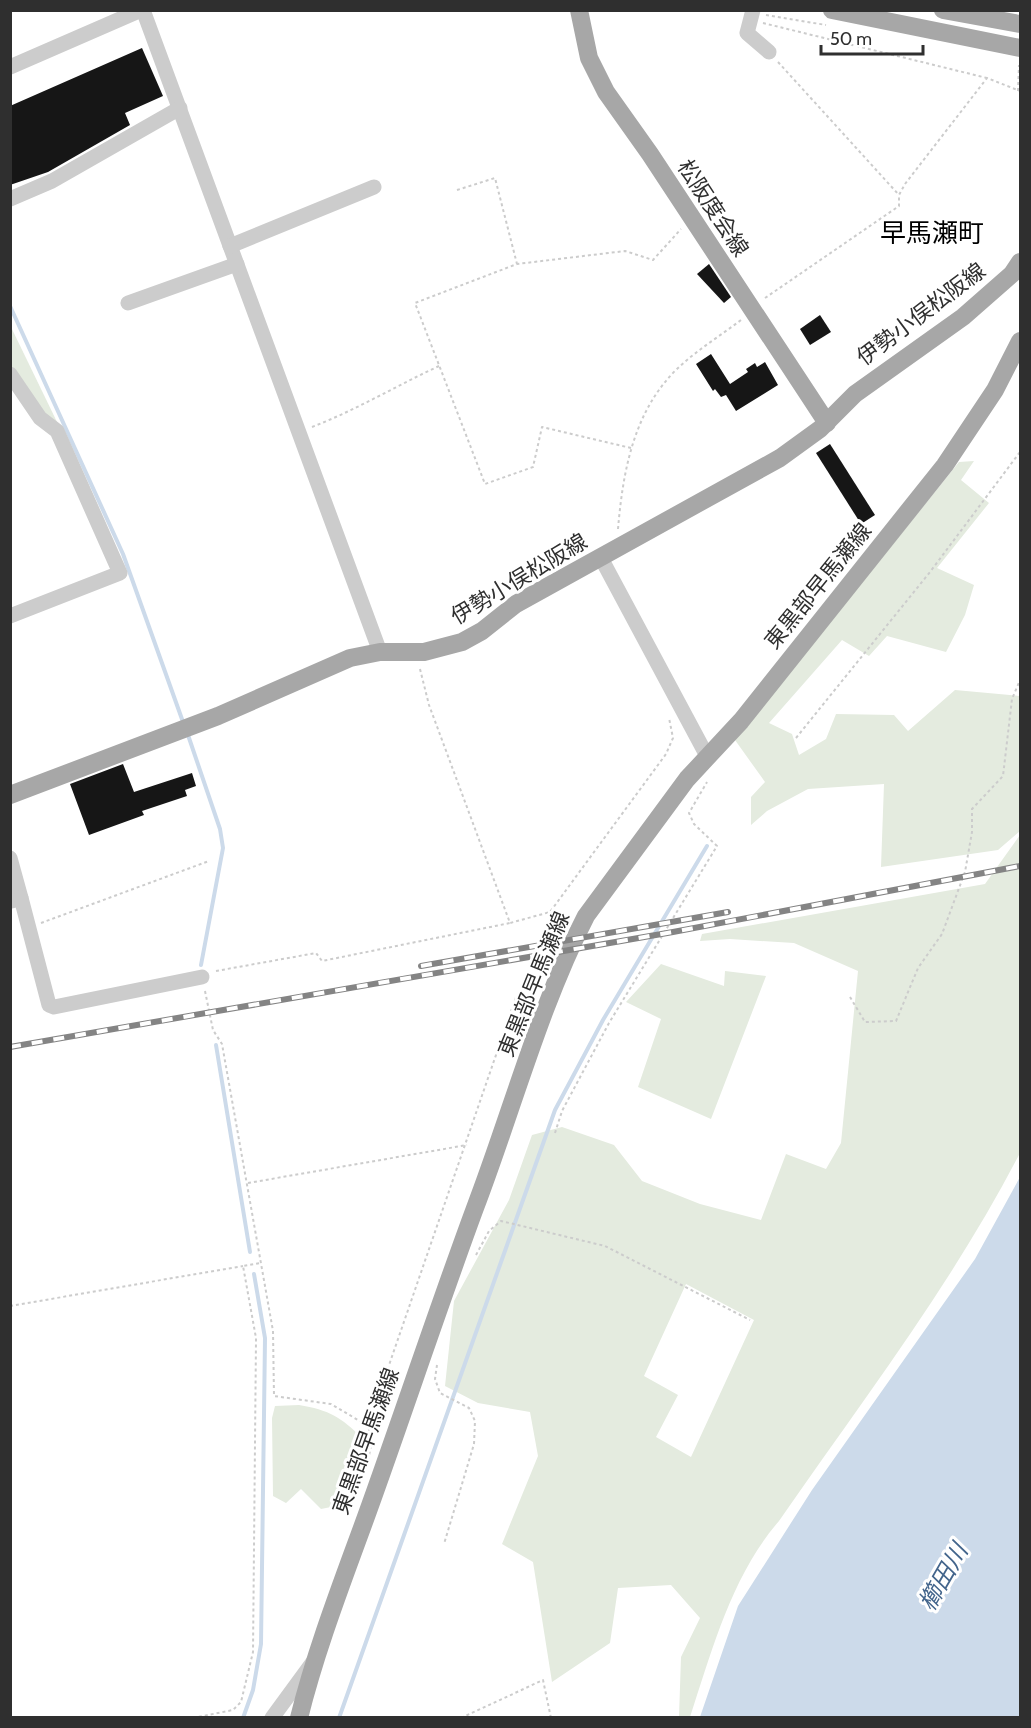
<svg xmlns="http://www.w3.org/2000/svg" width="1031" height="1728" viewBox="0 0 1031 1728" font-family="Cabin,'Noto Sans JP',sans-serif">
	<style>
		.green { fill: #e4ebdf; fill-rule: evenodd }
		.water { fill: #ccdaea }
		.lines { fill: none; stroke-linecap: round; stroke-linejoin: round }
		.stream { stroke: #ccdaea; stroke-width: 4 }
		.building { fill: #161616 }
		.path { stroke: #ccc; stroke-width: 2; stroke-dasharray: 3 3; stroke-linecap: butt }
		.minor { stroke: #ccc; stroke-width: 15 }
		.major { stroke: #a7a7a7; stroke-width: 18 }
		.rail-casing { stroke: #848484; stroke-width: 6 }
		.rail { stroke: #fff; stroke-width: 4; stroke-dasharray: 11; stroke-linecap: butt }
		.labels { text-anchor: middle; dominant-baseline: central; stroke-width: 6; stroke-linejoin: round; paint-order: stroke }
		.street-label { font-size: 22px; fill: #2f2f2f; stroke: #fff }
		.water-label { font-size: 24px; font-style: italic; fill: #43658c; stroke: #fff }
		.quarter-label { font-size: 26px; fill: #000; stroke: #fff }
	</style>
	<rect width="100%" height="100%" fill="#fff"/>
	<g class="green">
		<polygon points="10,325 58,424 44,415 11,366"/>
		<polygon points="974,461 961,480 989,503 937,568 974,585 965,615 946,652 887,636 869,656 842,640 769,723 792,734 799,755 826,739 836,714 894,715 908,731 955,690 1020,696 1020,831 998,850 881,867 884,784 808,789 767,811 751,825 751,797 765,782 735,740 959,462"/>
		<path d="M1020,835V1153C953,1283 862,1401 779,1521C732,1575 712,1650 690,1717H679L681,1657L700,1618L671,1585L618,1588L610,1643L552,1682L533,1562L502,1544L538,1456L530,1412L478,1403L445,1386L454,1301L509,1200L532,1135L562,1127L614,1145L642,1181L700,1204L761,1220L786,1154L826,1169L841,1143L858,971L794,943L730,939L700,941L702,934L985,884ZM686,1284L754,1320L691,1457L656,1437L678,1395L644,1376Z"/>
		<polygon points="661,964 724,986 725,971 766,976 711,1119 638,1087 661,1019 626,1002"/>
		<path d="M299,1405C329,1410 341,1417 362,1438L348,1481L336,1506L321,1509L301,1489L286,1503L273,1496L272,1418L275,1406Z"/>
	</g>
	<polygon class="water" points="1020,1177 1020,1717 700,1717 738,1606 812,1490 975,1259"/>
	<g class="lines">
		<g class="stream">
			<polyline points="10,306 123,554 183,722"/>
			<polyline points="188,735 220,829 223,848 201,965"/>
			<polyline points="216,1045 250,1252"/>
			<polyline points="243,1718 253,1690 261,1644 265,1338 254,1274"/>
			<polyline points="339,1718 555,1110 603,1020 707,846"/>
		</g>
	</g>
	<g class="building">
		<polygon points="142,48 163,96 125,113 130,125 48,172 10,185 10,106"/>
		<polygon points="709,264 731,297 724,303 697,274"/>
		<polygon points="820,315 831,332 810,345 800,329"/>
		<polygon points="711,354 730,384 748,372 746,369 755,363 757,367 765,362 778,385 736,411 726,395 721,397 715,389 713,391 696,364"/>
		<polygon points="830,444 875,515 861,524 816,453"/>
		<polygon points="123,764 134,792 192,773 196,786 185,790 187,796 142,811 144,815 89,835 70,784"/>
	</g>
	<g class="lines">
		<g class="path">
			<polyline points="766,15 826,25"/>
			<polyline points="763,23 987,78"/>
			<polyline points="778,62 899,195"/>
			<polyline points="1018,91 1019,65"/>
			<polyline points="457,190 495,178 517,264"/>
			<polyline points="765,298 899,206 899,195 905,184 987,78 1020,91"/>
			<path d="M312,427C356,410 396,386 439,366"/>
			<polyline points="631,448 542,427 533,467 485,484 415,303 517,264 625,251 653,260 681,229"/>
			<path d="M618,529C623,470 634,410 678,368C697,350 720,336 741,320"/>
			<polyline points="420,669 429,705 510,923 550,912 666,754 673,738 669,718"/>
			<polyline points="796,738 930,572 1020,452"/>
			<polyline points="41,923 209,861"/>
			<polyline points="216,971 316,953 322,961 510,923"/>
			<polyline points="205,991 213,1030 222,1044 273,1331 274,1396 331,1404 368,1426 372,1440 368,1461"/>
			<polyline points="850,997 865,1022 896,1021 918,968 942,934 965,872 972,832 972,809 1003,776 1012,699 1020,680"/>
			<polyline points="555,1133 562,1111 609,1023 717,846 694,824 689,813 707,782"/>
			<polyline points="248,1183 467,1145"/>
			<polyline points="476,1255 489,1231 501,1221 605,1246 750,1320"/>
			<polyline points="10,1306 243,1266"/>
			<polyline points="437,1365 435,1379 440,1393 469,1408 475,1421 474,1444 444,1544"/>
			<polyline points="368,1426 516,997"/>
			<polyline points="193,1718 233,1710 241,1702 253,1652 256,1338 243,1266 261,1263"/>
			<polyline points="461,1718 543,1680 551,1718"/>
		</g>
		<g class="minor">
			<polyline points="143,10 380,652"/>
			<polyline points="753,10 747,33 769,52"/>
			<polyline points="10,67 141,10"/>
			<polyline points="10,199 52,181 180,108"/>
			<polyline points="230,246 374,187"/>
			<polyline points="128,303 237,264"/>
			<polyline points="10,374 40,418 57,431 120,573 10,616"/>
			<polyline points="601,558 707,756"/>
			<polyline points="10,858 21,898 12,901"/>
			<polyline points="21,898 49,1005 54,1007 202,977"/>
			<polyline points="272,1718 313,1662"/>
		</g>
		<g class="major">
			<polyline points="579,10 589,58 606,92 650,154 827,423"/>
			<polyline points="832,10 1020,48"/>
			<polyline points="943,10 1020,24"/>
			<polyline points="10,795 218,716 350,658 380,652 424,652 462,642 482,631 516,604 780,458 820,429 855,394 963,317 1012,274 1020,262"/>
			<path d="M299,1718C319,1638 350,1563 377,1486C410,1393 441,1300 475,1208C511,1114 540,1005 586,916L687,779L741,721L945,465L995,390L1020,341"/>
		</g>
		<defs>
			<g id="rail">
				<polyline points="421,966 728,912"/>
				<polyline points="10,1047 673,932 1020,866"/>
			</g>
		</defs>
		<use href="#rail" class="rail-casing"/>
		<use href="#rail" class="rail"/>
	</g>
	<g class="labels">
		<g class="street-label">
			<text transform="translate(713 208) rotate(57)">松阪度会線</text>
			<text transform="translate(921 314) rotate(-37)">伊勢小俣松阪線</text>
			<text transform="translate(519 579) rotate(-31)">伊勢小俣松阪線</text>
			<text transform="translate(818 586) rotate(-51)">東黒部早馬瀬線</text>
			<text transform="translate(534 984) rotate(-68)">東黒部早馬瀬線</text>
			<text transform="translate(366 1441) rotate(-70)">東黒部早馬瀬線</text>
		</g>
		<g class="water-label">
			<text transform="translate(943 1577) rotate(-60)">櫛田川</text>
		</g>
		<g class="quarter-label">
			<text x="932" y="233">早馬瀬町</text>
		</g>
	</g>
	<rect width="1031" height="1728" fill="none" stroke="#2f2f2f" stroke-width="24"/>
	<path d="M821 45v9h102v-9" fill="none" stroke="#2f2f2f" stroke-width="3"/>
	<text x="830" y="45" font-size="18" fill="#2f2f2f" stroke="#ffffff" stroke-width="4.5" paint-order="stroke">50 m</text>
</svg>
